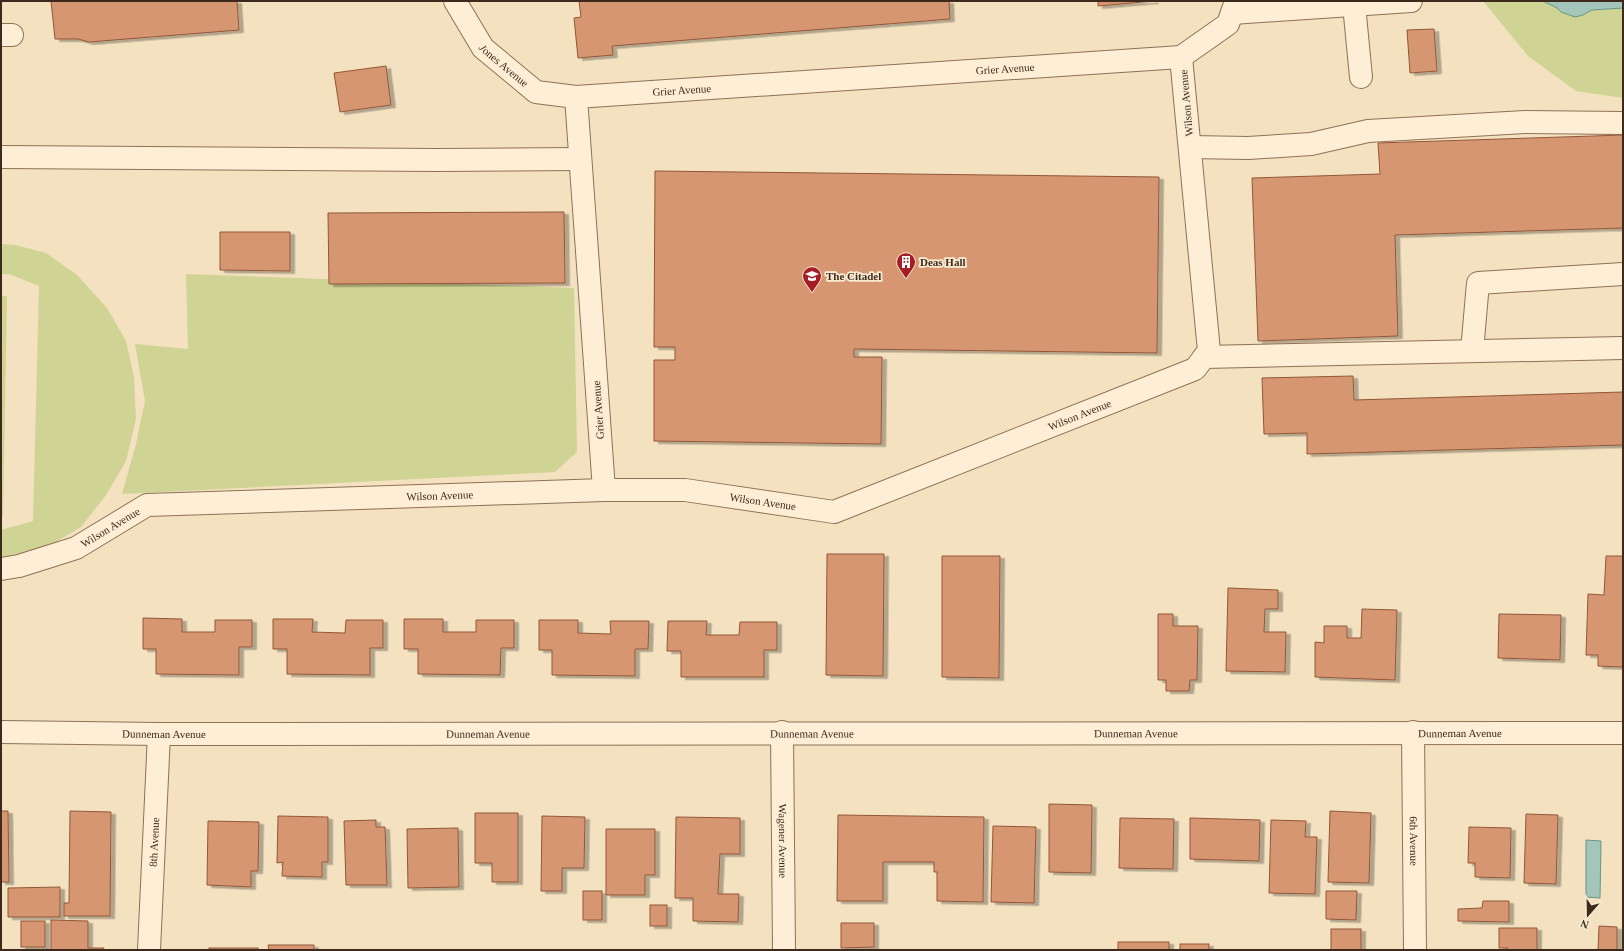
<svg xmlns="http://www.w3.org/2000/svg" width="1624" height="951" viewBox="0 0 1624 951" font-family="'Times New Roman',serif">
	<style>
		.green { fill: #cfd393 }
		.water { fill: #a4c5b9; stroke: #699487 }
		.building { fill: #d69671; stroke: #915738; filter: url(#shadow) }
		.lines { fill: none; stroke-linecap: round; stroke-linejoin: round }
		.minor-casing { stroke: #8f7156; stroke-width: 24 }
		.minor { stroke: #fdeed5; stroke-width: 22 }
		.labels { text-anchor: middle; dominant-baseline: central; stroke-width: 3.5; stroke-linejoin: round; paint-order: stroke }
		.street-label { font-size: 11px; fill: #3d2a1c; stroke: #f9ebd1 }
		.poi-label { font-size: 11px; font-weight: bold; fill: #3d2a1c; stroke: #f9ebd1; text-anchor: start }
	</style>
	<defs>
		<filter id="shadow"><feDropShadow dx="4.5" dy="2.5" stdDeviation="0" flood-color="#0004"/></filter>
	</defs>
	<rect width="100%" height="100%" fill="#f3e1c0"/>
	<g class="green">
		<polygon points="1483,1 1543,1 1557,8 1561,12 1583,15 1592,10 1623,8 1623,98 1576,91 1528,56"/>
		<polygon points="1,244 15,245 46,253 77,275 107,308 126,341 134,377 136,419 126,461 106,495 81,527 47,547 1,563 1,530 33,521 39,286 9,274 1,274"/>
		<polygon points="186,274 574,288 577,452 555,472 122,494 136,444 145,401 135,344 188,349"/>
		<polygon points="1,296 7,296 3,517 1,517"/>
	</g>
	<g class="water">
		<polygon points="1543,1 1623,1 1623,8 1592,10 1583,15 1575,17 1561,12 1557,8"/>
		<polygon points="1586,840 1601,841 1600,898 1586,897"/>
	</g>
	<g class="building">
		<polygon points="51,1 237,1 239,30 89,42 78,39 55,39"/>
		<polygon points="579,1 949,1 950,19 612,46 613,55 578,58 574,18 581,17"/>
		<polygon points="1098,1 1154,1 1098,6"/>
		<polygon points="1434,29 1437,71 1410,73 1407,30"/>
		<polygon points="386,66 391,105 340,112 334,73"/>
		<polygon points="1623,135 1623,228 1395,235 1398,336 1258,341 1252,178 1380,174 1378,143"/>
		<polygon points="655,171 1159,177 1157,353 854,349 854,357 882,357 881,444 654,441 654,360 675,360 675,347 654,347"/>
		<polygon points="564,212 565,283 329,284 328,213"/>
		<polygon points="220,232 290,232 290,271 220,270"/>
		<polygon points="1353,376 1354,400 1623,392 1623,445 1307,454 1307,433 1264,434 1262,378"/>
		<polygon points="827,554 884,554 883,676 826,675"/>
		<polygon points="942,556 1000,556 999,678 942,677"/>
		<polygon points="1606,556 1623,556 1623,667 1598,666 1598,655 1586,655 1588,594 1604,595"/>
		<polygon points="1228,588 1278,590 1278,609 1265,609 1264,632 1286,632 1285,672 1226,671"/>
		<polygon points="1362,609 1397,610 1395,680 1315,677 1315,642 1324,643 1324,626 1347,626 1347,638 1361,638"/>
		<polygon points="1158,614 1173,614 1173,626 1198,626 1197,680 1190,680 1189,691 1166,691 1166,680 1158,680"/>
		<polygon points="1499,614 1561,615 1560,660 1498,658"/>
		<polygon points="143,618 182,619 182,632 215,632 215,620 252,620 252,647 239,647 239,675 156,674 156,649 143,649"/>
		<polygon points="273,619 313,619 312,632 345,633 346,620 383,620 383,648 370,648 370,675 287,674 287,649 273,649"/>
		<polygon points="404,619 443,619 443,632 476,632 476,620 514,620 514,648 501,648 500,675 418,674 418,649 404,649"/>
		<polygon points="539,620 578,620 578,633 611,634 610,621 649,621 648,649 635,649 635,676 552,675 552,650 539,650"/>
		<polygon points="668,621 707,621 706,635 739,635 740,622 777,622 777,650 764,650 764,677 681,677 681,651 667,651"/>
		<polygon points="1049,804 1092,805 1091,873 1049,872"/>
		<polygon points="1,811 8,811 9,882 1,882"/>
		<polygon points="70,811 111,812 110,916 64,916 64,903 69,903"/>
		<polygon points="1330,811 1371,813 1369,883 1328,882"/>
		<polygon points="475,813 518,813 518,882 492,882 492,863 475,863"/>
		<polygon points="1526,814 1558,815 1556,884 1524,883"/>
		<polygon points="838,815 984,817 983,902 937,901 937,872 934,872 934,862 883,862 883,901 837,901"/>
		<polygon points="278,816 328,817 328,862 322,862 322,877 282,876 283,862 277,863"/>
		<polygon points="542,816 585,817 584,868 562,868 562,891 541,891"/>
		<polygon points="676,817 740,818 740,854 720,854 718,894 739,894 738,922 693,921 693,898 675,898"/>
		<polygon points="1120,818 1174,819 1173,869 1119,868"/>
		<polygon points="1190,818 1260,820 1259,861 1190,859"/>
		<polygon points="376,820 376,827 385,827 387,885 346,885 344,821"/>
		<polygon points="1271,820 1306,821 1305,837 1317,837 1315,894 1269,893"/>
		<polygon points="208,821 259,822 258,871 251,871 251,887 207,885"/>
		<polygon points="993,826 1036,827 1034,903 991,902"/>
		<polygon points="1469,827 1511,828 1510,878 1475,877 1475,863 1468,863"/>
		<polygon points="458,828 459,887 408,888 407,829"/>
		<polygon points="606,829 655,829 655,875 645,875 645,895 606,895"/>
		<polygon points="60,887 60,917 8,917 8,888"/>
		<rect x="583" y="891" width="19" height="29"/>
		<polygon points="1326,891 1357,891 1356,920 1326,919"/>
		<polygon points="1483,901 1509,901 1509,922 1458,921 1458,909 1482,908"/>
		<rect x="650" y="905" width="17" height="21"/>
		<polygon points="51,920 88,921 88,948 104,948 103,950 51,950"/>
		<rect x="21" y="921" width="24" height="26"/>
		<polygon points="841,923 874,923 874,947 841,948"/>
		<polygon points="1599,926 1617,927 1617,950 1598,950"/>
		<polygon points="1499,928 1537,928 1537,950 1507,950 1508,948 1499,948"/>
		<rect x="1331" y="929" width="30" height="21"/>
		<rect x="1118" y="942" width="51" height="8"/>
		<rect x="1180" y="944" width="29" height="6"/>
		<polygon points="268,945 314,945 314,950 269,950"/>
		<rect x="209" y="948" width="49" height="2"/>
	</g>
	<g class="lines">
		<defs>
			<g id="minor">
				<path id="s1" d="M455,1L483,48L536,92L576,97"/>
				<polyline points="1354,5 1361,77"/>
				<polyline points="1232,13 1411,1"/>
				<polyline points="1,35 12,35"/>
				<polyline points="1181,57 1228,24 1236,1"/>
				<polyline points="1190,147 1248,148 1311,144 1368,131 1525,122 1623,123"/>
				<polyline points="1,157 437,160 580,159"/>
				<polyline points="1472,351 1478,283 1623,274"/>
				<polyline points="1204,357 1623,348"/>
				<path id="s2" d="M604,490L576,97L1181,57"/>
				<path id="s3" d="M1,569L19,566L76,548L147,505L604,490H685L834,512L1195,369L1209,351L1181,57"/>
				<path id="s4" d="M1,732L159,734L1623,733"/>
				<path id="s5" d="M782,732L784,950"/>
				<path id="s6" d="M1413,732L1415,950"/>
				<path id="s7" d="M149,950L159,734"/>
			</g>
		</defs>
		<use href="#minor" class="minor-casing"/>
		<use href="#minor" class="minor"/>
	</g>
	<defs>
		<symbol id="building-pin" viewBox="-11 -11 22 30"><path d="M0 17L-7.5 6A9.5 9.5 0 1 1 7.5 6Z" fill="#a51e27" stroke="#f9ebd1"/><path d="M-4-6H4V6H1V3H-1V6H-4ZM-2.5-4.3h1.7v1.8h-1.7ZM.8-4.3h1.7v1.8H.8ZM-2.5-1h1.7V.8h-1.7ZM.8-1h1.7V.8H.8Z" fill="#fff"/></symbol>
		<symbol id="university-pin" viewBox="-11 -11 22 30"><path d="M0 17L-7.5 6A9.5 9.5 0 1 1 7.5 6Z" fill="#a51e27" stroke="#f9ebd1"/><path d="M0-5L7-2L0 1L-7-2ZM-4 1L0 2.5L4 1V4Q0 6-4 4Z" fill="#fff"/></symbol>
	</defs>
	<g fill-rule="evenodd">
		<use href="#building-pin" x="895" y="251" width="22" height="30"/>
		<use href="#university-pin" x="801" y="265" width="22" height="30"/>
	</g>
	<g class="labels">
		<g class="street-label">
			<text stroke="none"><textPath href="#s1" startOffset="82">Jones Avenue</textPath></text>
			<text stroke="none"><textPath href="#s2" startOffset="824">Grier Avenue</textPath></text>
			<text stroke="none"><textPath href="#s2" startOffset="500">Grier Avenue</textPath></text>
			<text transform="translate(1186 103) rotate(-95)">Wilson Avenue</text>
			<text transform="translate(598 410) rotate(-94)">Grier Avenue</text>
			<text stroke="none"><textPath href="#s3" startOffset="1114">Wilson Avenue</textPath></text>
			<text stroke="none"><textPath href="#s3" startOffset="454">Wilson Avenue</textPath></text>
			<text stroke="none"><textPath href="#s3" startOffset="778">Wilson Avenue</textPath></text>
			<text stroke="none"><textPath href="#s3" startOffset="118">Wilson Avenue</textPath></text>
			<text stroke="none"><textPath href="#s4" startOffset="811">Dunneman Avenue</textPath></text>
			<text stroke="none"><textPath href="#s4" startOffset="1135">Dunneman Avenue</textPath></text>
			<text stroke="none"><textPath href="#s4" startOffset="163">Dunneman Avenue</textPath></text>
			<text stroke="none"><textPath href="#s4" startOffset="487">Dunneman Avenue</textPath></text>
			<text stroke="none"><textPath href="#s4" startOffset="1459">Dunneman Avenue</textPath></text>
			<text stroke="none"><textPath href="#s5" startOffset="109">Wagener Avenue</textPath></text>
			<text stroke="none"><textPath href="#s6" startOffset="109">6th Avenue</textPath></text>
			<text stroke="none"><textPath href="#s7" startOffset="108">8th Avenue</textPath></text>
		</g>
		<g class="poi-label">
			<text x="920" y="262">Deas Hall</text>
			<text x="826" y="276">The Citadel</text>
		</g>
	</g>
	<rect width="1624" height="951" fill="none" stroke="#3d2a1c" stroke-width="4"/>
	<g transform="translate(1588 915) rotate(200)" stroke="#f9ebd1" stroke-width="3" paint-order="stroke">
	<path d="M0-3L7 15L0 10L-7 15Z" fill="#3d2a1c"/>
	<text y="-6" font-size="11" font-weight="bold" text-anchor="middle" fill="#3d2a1c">N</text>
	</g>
</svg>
